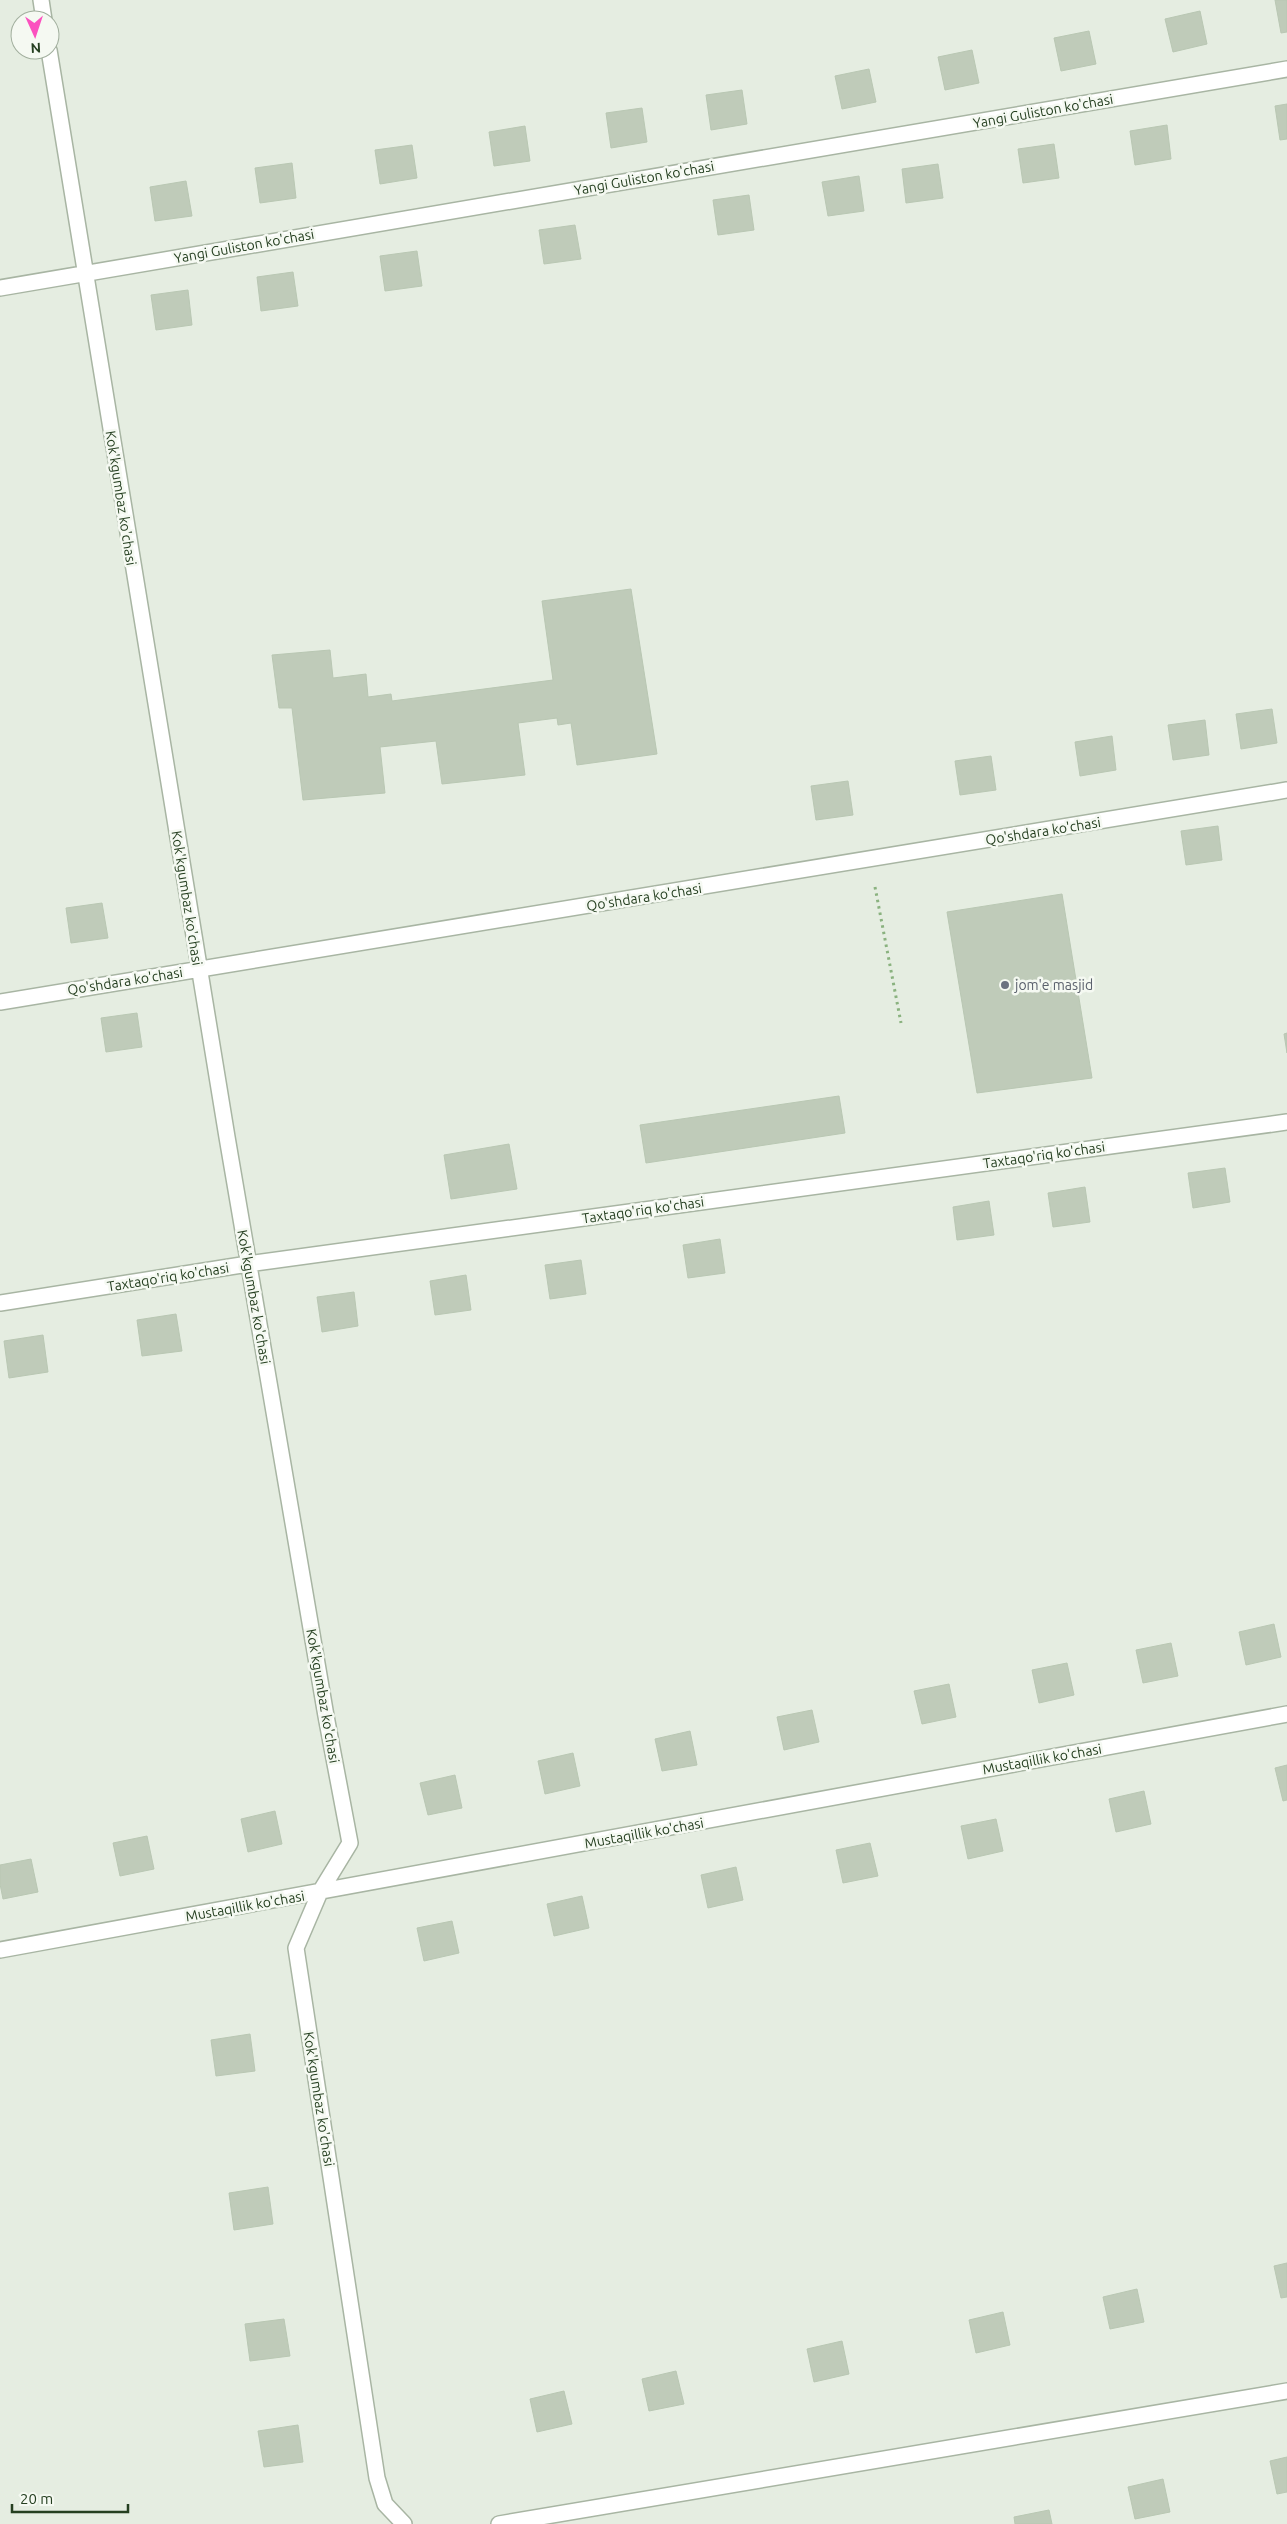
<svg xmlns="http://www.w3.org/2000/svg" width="1287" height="2524" font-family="Ubuntu,sans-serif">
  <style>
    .building { fill: #bfcbb9; stroke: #b9c7b3 }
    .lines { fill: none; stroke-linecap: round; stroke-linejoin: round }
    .street-casing { stroke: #a8b5a3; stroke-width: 18 }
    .path { stroke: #8ab27f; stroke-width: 3; stroke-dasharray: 2.5 4; stroke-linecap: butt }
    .street { stroke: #fff; stroke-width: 15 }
    .worship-dot { fill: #6b7280; stroke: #f5f9f2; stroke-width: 2 }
    .labels { text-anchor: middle; stroke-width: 5; stroke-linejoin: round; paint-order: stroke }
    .street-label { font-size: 14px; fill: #253f20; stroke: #f5f9f2 }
    .worship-label { font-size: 14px; fill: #5b616d; stroke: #f5f9f2; text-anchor: start }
  </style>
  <rect width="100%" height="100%" fill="#e5ede1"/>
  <path class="building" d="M 1275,0 L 1287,0 L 1287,32 L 1281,33 Z
    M 1200,11 L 1207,44 L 1173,52 L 1165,19 Z
    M 1089,31 L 1096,64 L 1061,71 L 1054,38 Z
    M 972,50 L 979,83 L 945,90 L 938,57 Z
    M 869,69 L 876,102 L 842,109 L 835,76 Z
    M 742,90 L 747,124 L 711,130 L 706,95 Z
    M 1287,104 L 1287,139 L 1280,140 L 1275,106 Z
    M 642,108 L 647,142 L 611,148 L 606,113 Z
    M 1167,125 L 1171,159 L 1135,165 L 1130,131 Z
    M 525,126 L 530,161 L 494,166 L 489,132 Z
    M 1054,144 L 1059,178 L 1023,183 L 1018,149 Z
    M 412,145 L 417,178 L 380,184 L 375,150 Z
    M 292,163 L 296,198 L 260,203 L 255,168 Z
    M 938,164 L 943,198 L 906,203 L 902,169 Z
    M 859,176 L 864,211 L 828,216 L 822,182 Z
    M 186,181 L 192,216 L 155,221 L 150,187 Z
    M 749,195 L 754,230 L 718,235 L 713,200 Z
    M 575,225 L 581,259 L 544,264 L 539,230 Z
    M 417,251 L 422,286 L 385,291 L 380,256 Z
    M 293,272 L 298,306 L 261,311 L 257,277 Z
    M 188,290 L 192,325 L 156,330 L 151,295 Z
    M 631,589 L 657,754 L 577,765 L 571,723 L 558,725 L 557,718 L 518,723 L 525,775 L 442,784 L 436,741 L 380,747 L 385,793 L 303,800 L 292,708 L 279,708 L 272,655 L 330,650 L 333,678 L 366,674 L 368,697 L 391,694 L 392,701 L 553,680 L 542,601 Z
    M 1272,709 L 1277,743 L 1241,749 L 1236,714 Z
    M 1205,720 L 1209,755 L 1173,760 L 1168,725 Z
    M 1112,736 L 1116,770 L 1080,776 L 1075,742 Z
    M 991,756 L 996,790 L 960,795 L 955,761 Z
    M 848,781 L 853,815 L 816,820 L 811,786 Z
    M 1218,826 L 1222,860 L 1186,865 L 1181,831 Z
    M 1062,894 L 1092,1078 L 977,1093 L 947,912 Z
    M 102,903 L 108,938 L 71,943 L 66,908 Z
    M 137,1013 L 142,1047 L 106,1052 L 101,1018 Z
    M 1287,1033 L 1287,1053 L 1284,1034 Z
    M 839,1096 L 845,1133 L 646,1163 L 640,1125 Z
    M 509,1144 L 517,1189 L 451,1199 L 444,1155 Z
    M 1225,1168 L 1230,1202 L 1193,1208 L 1188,1173 Z
    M 1085,1187 L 1090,1222 L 1053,1227 L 1048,1193 Z
    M 989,1201 L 994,1235 L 957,1240 L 953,1207 Z
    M 720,1239 L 725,1273 L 688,1278 L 683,1245 Z
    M 581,1260 L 586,1294 L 550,1299 L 545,1265 Z
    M 466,1275 L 471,1310 L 435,1315 L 430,1281 Z
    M 354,1292 L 358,1326 L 322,1332 L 317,1297 Z
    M 176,1314 L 182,1351 L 142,1356 L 137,1320 Z
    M 43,1335 L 48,1372 L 9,1378 L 4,1341 Z
    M 1274,1624 L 1281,1657 L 1246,1665 L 1239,1632 Z
    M 1171,1643 L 1178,1676 L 1143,1683 L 1136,1650 Z
    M 1067,1663 L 1074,1695 L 1039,1703 L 1032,1670 Z
    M 949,1684 L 956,1717 L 922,1724 L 914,1691 Z
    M 812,1710 L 819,1742 L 784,1750 L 777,1717 Z
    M 690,1731 L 697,1765 L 662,1771 L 655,1739 Z
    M 573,1753 L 580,1786 L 545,1794 L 538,1761 Z
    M 1287,1765 L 1287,1800 L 1283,1801 L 1275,1768 Z
    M 455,1775 L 462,1808 L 428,1815 L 420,1783 Z
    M 1144,1791 L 1151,1824 L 1116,1832 L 1109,1799 Z
    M 275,1811 L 282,1844 L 248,1852 L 241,1819 Z
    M 996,1819 L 1003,1851 L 968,1859 L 961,1826 Z
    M 147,1836 L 154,1869 L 120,1876 L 113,1843 Z
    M 870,1843 L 878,1876 L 843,1883 L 836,1850 Z
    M 31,1859 L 38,1892 L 3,1899 L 0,1884 L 0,1865 Z
    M 736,1867 L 743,1900 L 708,1908 L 701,1875 Z
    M 582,1896 L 589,1928 L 554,1936 L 547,1904 Z
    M 452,1921 L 459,1953 L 424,1961 L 417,1928 Z
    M 250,2034 L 255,2071 L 216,2076 L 211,2040 Z
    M 268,2187 L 273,2224 L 234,2230 L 229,2193 Z
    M 1287,2263 L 1287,2297 L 1281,2298 L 1274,2266 Z
    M 1137,2289 L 1144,2322 L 1110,2329 L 1103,2297 Z
    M 1003,2312 L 1010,2345 L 976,2353 L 969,2320 Z
    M 284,2319 L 290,2356 L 250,2361 L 245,2324 Z
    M 842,2341 L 849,2374 L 814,2382 L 807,2349 Z
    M 676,2371 L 684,2404 L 649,2411 L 642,2379 Z
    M 564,2391 L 572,2424 L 537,2432 L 530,2399 Z
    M 298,2425 L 303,2462 L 264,2467 L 258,2431 Z
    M 1287,2457 L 1287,2492 L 1277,2494 L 1270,2461 Z
    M 1163,2479 L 1170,2512 L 1135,2519 L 1128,2487 Z
    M 1049,2510 L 1052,2524 L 1015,2524 L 1014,2517 Z"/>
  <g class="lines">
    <defs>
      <path id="street" d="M 41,0 L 44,20
        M 49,50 L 227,1137 L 326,1716 L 350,1843 L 320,1892 L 296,1948 L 377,2478 L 385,2504 L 404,2524
        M 0,288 L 1287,69
        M 0,1002 L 1287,790
        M 0,1303 L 248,1264 L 1287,1122
        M 0,1950 L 1287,1714
        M 499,2524 L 1287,2391"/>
    </defs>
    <use href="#street" class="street-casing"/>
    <path class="path" d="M 875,887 L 901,1023"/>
    <use href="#street" class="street"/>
  </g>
  <circle class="worship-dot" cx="1005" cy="985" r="5"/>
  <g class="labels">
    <g class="street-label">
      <text transform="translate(1043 111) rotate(-10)" y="5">Yangi Guliston ko'chasi</text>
      <text transform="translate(644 178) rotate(-10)" y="5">Yangi Guliston ko'chasi</text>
      <text transform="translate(244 246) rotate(-10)" y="5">Yangi Guliston ko'chasi</text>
      <text transform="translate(121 498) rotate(81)" y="5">Kok'kgumbaz ko'chasi</text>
      <text transform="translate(1043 831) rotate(-9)" y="5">Qo'shdara ko'chasi</text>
      <text transform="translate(644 897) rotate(-9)" y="5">Qo'shdara ko'chasi</text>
      <text transform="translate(187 898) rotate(81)" y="5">Kok'kgumbaz ko'chasi</text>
      <text transform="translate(125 981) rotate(-9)" y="5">Qo'shdara ko'chasi</text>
      <text transform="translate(1044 1155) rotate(-8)" y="5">Taxtaqo'riq ko'chasi</text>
      <text transform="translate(643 1210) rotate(-8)" y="5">Taxtaqo'riq ko'chasi</text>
      <text transform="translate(168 1277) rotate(-9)" y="5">Taxtaqo'riq ko'chasi</text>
      <text transform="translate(254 1297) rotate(80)" y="5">Kok'kgumbaz ko'chasi</text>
      <text transform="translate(323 1696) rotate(80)" y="5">Kok'kgumbaz ko'chasi</text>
      <text transform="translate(1042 1759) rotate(-10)" y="5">Mustaqillik ko'chasi</text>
      <text transform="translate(644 1833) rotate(-10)" y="5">Mustaqillik ko'chasi</text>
      <text transform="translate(245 1906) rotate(-10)" y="5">Mustaqillik ko'chasi</text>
      <text transform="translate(319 2099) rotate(81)" y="5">Kok'kgumbaz ko'chasi</text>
    </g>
    <g class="worship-label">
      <text x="1015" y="990">jom'e masjid</text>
    </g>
  </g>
  <g transform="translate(35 35) rotate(177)"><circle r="24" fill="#f5f9f2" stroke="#a2af9e"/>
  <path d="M0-4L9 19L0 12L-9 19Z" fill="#fb51bf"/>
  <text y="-8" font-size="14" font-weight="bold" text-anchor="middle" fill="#253f20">N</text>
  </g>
  <path d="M12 2504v8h116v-8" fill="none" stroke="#253f20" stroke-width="2.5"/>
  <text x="20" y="2504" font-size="15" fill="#253f20" stroke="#f5f9f2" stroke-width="4" paint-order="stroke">20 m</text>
</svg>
